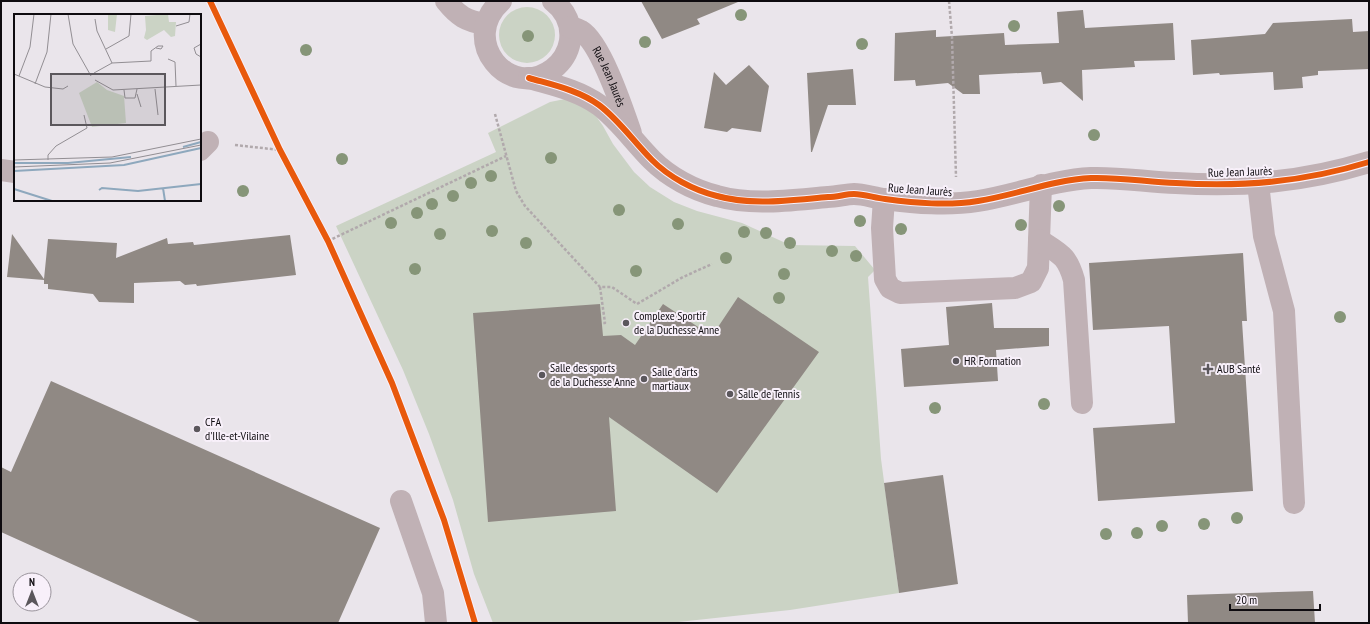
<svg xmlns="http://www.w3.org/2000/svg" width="1370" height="624" font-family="'PT Sans Narrow',sans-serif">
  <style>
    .green { fill: #cbd3c5 }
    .building { fill: #908984 }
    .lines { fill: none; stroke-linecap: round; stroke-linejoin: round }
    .path { stroke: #b1a9ac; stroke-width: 2.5; stroke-dasharray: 3 2; stroke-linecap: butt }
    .minor { stroke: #c0b1b5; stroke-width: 22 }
    .cycleway-casing { stroke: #f8f0fa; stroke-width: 8 }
    .cycleway { stroke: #e8590c; stroke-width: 6 }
    .tree { fill: #869578 }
    .poi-dot { fill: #5b575c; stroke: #f8f0fa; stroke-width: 1.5 }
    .labels { text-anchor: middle; stroke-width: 4; stroke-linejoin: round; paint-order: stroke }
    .street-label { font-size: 12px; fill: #0e0b0f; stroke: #f8f0fa }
    .poi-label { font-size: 12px; fill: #0e0b0f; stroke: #f8f0fa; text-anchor: start }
    .inset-river { fill: none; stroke: #8ea8bd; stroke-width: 2 }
    .inset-road { fill: none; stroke: #928e93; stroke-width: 1 }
    .view { fill: #5b575c; fill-opacity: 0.15; stroke: #5b575c; stroke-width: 2 }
    .inset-edge { fill: none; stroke: #0e0b0f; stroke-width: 2 }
  </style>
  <rect width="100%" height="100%" fill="#eae5eb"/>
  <path class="green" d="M499 35a28 28 0 1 1 56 0a28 28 0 1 1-56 0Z
    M 565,99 L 591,109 L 603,126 L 613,144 L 634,172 L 650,187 L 674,202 L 697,211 L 742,223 L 790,245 L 855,246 L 875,270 L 868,277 L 881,459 L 899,593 L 790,610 L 669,623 L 493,623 L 474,574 L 453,500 L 429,434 L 403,370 L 336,226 L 496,152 L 488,133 L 550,102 Z"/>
  <path class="building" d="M 641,1 L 738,1 L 738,2 L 697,19 L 700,24 L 662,39 Z
    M 1083,10 L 1085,28 L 1173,23 L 1175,60 L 1134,61 L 1135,67 L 1082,70 L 1083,101 L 1061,82 L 1043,84 L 1041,72 L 979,75 L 980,94 L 963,94 L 948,83 L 916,86 L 915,80 L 894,81 L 895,33 L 936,30 L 936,37 L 1004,33 L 1005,45 L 1059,43 L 1057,12 Z
    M 1352,19 L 1353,32 L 1369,31 L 1369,69 L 1318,71 L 1318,75 L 1302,77 L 1303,88 L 1274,90 L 1273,72 L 1220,75 L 1219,73 L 1193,75 L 1191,40 L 1265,34 L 1273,23 Z
    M 749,65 L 769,86 L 761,132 L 732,128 L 727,132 L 704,128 L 714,72 L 726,85 Z
    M 853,69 L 856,105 L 828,105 L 812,152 L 811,152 L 807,73 Z
    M 12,234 L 44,279 L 48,239 L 117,243 L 116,258 L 167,238 L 168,244 L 193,242 L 194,245 L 290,235 L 296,275 L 197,286 L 196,284 L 185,285 L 180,281 L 134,283 L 134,303 L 99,302 L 93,294 L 48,289 L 48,284 L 44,284 L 44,280 L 7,277 Z
    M 1243,253 L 1247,321 L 1242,321 L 1253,491 L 1098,501 L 1093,428 L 1175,423 L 1169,326 L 1093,330 L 1089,263 Z
    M 738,297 L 819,352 L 717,493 L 609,417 L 616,511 L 488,522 L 473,313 L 600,304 L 603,336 L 621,335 L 635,345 L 663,304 L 712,336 Z
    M 992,303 L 994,328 L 1049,328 L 1049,346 L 996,350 L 998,381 L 904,387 L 901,349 L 949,345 L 946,307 Z
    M 51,381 L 380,528 L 338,623 L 202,623 L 1,532 L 1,467 L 11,472 Z
    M 943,475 L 958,584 L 899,593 L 884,483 Z
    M 1313,591 L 1315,623 L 1188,623 L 1187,595 Z"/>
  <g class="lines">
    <path class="path" d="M 949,1 L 952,37 L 956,177
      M 495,114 L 516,191 L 525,206 L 600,287 L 612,287 L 637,304 L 683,277 L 712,264
      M 235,145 L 280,150
      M 328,241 L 506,156
      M 600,287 L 605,323 L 602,323"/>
    <g class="minor">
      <path d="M 446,1 C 458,16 466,21 485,24"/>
      <path d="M 501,1 C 458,40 509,102 553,69 C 562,62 568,53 570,41 C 572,25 566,11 553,1"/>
      <path id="s1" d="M 570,27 C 573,28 578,29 581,31 C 601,43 623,110 631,133"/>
      <path d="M 529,78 C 553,85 578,90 599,105 C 619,120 634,142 652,160 C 669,177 693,190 717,196 C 752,206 792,200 828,197 C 837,197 846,194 854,194 C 864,194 875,198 885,199 C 916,203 947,206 978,201 C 1017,195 1052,180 1091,178 C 1120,177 1147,182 1176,183 C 1243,187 1304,182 1369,162"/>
      <path d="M 200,150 L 208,142"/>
      <path d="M 1,170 L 15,172"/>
      <path d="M 1258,183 L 1264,236 L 1284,311 L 1294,503"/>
      <path d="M 884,199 L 882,228 L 885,279 L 890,288 L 900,293 L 1015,288 L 1031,282 L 1038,268 L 1041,185"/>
      <path d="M 1039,240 C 1060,254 1067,255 1074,280 L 1082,403"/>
      <path d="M 401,501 L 433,593 L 436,623"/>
    </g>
    <defs>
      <path id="cycleway" d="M 210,1 L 280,150 L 328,241 L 392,383 L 444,520 L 475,623
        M 529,78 C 553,85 578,90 599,105 C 619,120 634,142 652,160 C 669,177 693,190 717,196 C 752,206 792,200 828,197 C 837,197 846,194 854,194 C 864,194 875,198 885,199 C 916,203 947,206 978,201 C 1017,195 1052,180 1091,178 C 1120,177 1147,182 1176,183 C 1243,187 1304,182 1369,162"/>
    </defs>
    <use href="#cycleway" class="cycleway-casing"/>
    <use href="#cycleway" class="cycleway"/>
  </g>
  <g class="tree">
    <circle cx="741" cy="15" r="6"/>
    <circle cx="1014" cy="26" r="6"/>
    <circle cx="528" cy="36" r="6"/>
    <circle cx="645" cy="42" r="6"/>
    <circle cx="862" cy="44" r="6"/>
    <circle cx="306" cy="50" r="6"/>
    <circle cx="1094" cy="135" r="6"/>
    <circle cx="551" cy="158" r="6"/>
    <circle cx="342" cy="159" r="6"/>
    <circle cx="491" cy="176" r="6"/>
    <circle cx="471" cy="183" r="6"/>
    <circle cx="243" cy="191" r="6"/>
    <circle cx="453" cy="196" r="6"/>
    <circle cx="432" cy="204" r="6"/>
    <circle cx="1059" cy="206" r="6"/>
    <circle cx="619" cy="210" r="6"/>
    <circle cx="417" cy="213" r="6"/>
    <circle cx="860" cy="221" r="6"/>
    <circle cx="391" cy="223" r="6"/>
    <circle cx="678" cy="224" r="6"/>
    <circle cx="1021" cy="225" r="6"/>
    <circle cx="901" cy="229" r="6"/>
    <circle cx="492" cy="231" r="6"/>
    <circle cx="744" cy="232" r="6"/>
    <circle cx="766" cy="233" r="6"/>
    <circle cx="440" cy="234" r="6"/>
    <circle cx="526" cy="243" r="6"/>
    <circle cx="790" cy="243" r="6"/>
    <circle cx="832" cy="251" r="6"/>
    <circle cx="856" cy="256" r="6"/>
    <circle cx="726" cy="258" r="6"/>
    <circle cx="415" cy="269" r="6"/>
    <circle cx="636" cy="271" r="6"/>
    <circle cx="784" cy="274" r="6"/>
    <circle cx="779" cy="298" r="6"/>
    <circle cx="1340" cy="317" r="6"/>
    <circle cx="1044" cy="404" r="6"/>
    <circle cx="935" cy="408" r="6"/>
    <circle cx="1237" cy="518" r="6"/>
    <circle cx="1204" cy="524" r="6"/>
    <circle cx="1162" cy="526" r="6"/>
    <circle cx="1137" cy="533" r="6"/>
    <circle cx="1106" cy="534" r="6"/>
  </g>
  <g class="poi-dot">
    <circle cx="626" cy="323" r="4"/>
    <circle cx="956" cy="361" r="4"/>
    <path d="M1206 363h4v4h4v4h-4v4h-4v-4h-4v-4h4z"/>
    <circle cx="542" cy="375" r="4"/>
    <circle cx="644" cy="379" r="4"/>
    <circle cx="730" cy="394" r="4"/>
    <circle cx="197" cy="429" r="4"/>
  </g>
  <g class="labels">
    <g class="street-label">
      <text dy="4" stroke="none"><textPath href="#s1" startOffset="66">Rue Jean Jaurès</textPath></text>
      <text transform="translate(1240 172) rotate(-2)" y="4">Rue Jean Jaurès</text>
      <text transform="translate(920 190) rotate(4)" y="4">Rue Jean Jaurès</text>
    </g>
    <g class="poi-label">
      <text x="634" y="320">Complexe Sportif<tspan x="634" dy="14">de la Duchesse Anne</tspan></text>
      <text x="964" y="365">HR Formation</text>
      <text x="550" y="372">Salle des sports<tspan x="550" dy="14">de la Duchesse Anne</tspan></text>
      <text x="1217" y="373">AUB Santé</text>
      <text x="652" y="376">Salle d'arts<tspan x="652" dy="14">martiaux</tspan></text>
      <text x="738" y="398">Salle de Tennis</text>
      <text x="205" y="426">CFA<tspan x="205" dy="14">d'Ille-et-Vilaine</tspan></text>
    </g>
  </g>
  <g transform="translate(14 14)">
    <rect width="187" height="187" fill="#eae5eb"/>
    <path d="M 94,0 L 103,0 L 101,18 L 94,16 ZM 154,0 L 155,8 L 162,8 L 161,22 L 157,23 L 150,16 L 133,26 L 130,24 L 132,16 L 131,2 ZM 83,68 L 93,76 L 110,82 L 112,109 L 78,113 L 65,79 Z" fill="#cbd3c5"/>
    <path class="inset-river" d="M 169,133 L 187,128M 0,149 L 54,149 L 117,143M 0,157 L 110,151 L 187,134M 149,174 L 151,187M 0,175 L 38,187M 85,176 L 88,174 L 124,177 L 187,170M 68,187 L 83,187"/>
    <path class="inset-road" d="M 54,0 L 59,30 L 77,62M 81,5 L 83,17 L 98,49M 162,12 L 175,8 L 176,0M 187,30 L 180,34 L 182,40 L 187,43M 92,35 L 115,22 L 117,0M 154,45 L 161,48 L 162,72M 80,59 L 98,49 L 137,47 L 137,37 L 144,32 L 149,32 L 147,35 L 142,34M 0,60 L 31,73 L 49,75 L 54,72M 5,62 L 16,33 L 20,0M 81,66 L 99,76 L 187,71M 21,70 L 33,38 L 37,0M 141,75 L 144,101M 110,76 L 111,84 L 121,84 L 123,75M 123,80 L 127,93M 0,146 L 98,143 L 187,125M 34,146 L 34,141 L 42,132 L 73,114 L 70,101M 0,153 L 96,149 L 187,131"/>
    <path class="view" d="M 37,60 L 151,60 L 151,111 L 37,111 Z"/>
    <rect width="187" height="187" class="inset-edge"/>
  </g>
  <rect width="1370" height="624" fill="none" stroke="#0e0b0f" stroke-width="4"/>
  <g transform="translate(32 592)"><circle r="19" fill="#f8f0fa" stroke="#9a949c"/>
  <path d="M0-3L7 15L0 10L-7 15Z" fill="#5b575c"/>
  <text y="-6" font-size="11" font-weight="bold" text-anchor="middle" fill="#0e0b0f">N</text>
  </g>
  <path d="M1230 604v6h90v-6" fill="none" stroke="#0e0b0f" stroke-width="2"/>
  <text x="1236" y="604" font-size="12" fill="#0e0b0f" stroke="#f8f0fa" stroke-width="3" paint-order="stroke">20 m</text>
</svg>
